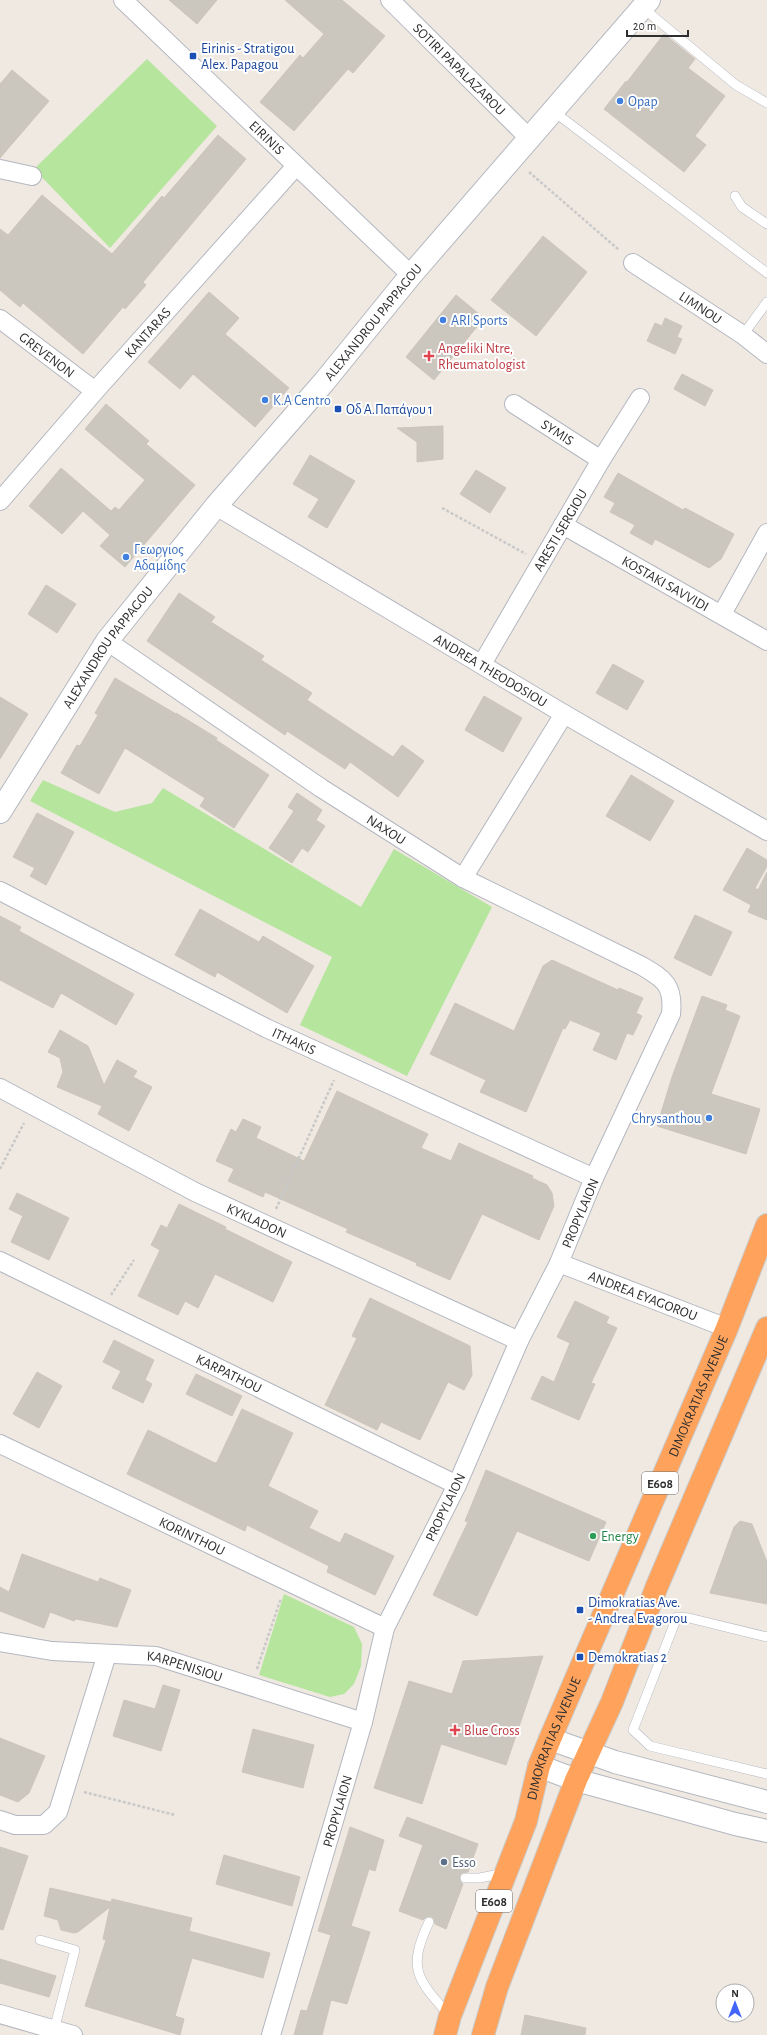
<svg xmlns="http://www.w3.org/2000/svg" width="767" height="2035" font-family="'Alegreya Sans',sans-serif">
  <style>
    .green { fill: #b6e59e }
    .building { fill: #cbc7bf; stroke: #cbc5ba }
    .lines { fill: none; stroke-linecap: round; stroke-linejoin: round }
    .lane-casing { stroke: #b4b7c1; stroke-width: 10 }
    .street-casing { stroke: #b4b7c1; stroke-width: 20 }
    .secondary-casing { stroke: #b4b7c1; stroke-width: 24 }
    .highway-casing { stroke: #c9c9c9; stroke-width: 24 }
    .path { stroke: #c9c9c9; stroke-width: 2.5; stroke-dasharray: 3 2; stroke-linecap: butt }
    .lane { stroke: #fff; stroke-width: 9 }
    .street { stroke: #fff; stroke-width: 18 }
    .secondary { stroke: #fff; stroke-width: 22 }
    .highway { stroke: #ffa35c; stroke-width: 22 }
    .transit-dot { fill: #1a4fb4; stroke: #fff; stroke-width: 1.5 }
    .shop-dot { fill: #3f7fe0; stroke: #fff; stroke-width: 1.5 }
    .health-dot { fill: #e0444e; stroke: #fff; stroke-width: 1.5 }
    .leisure-dot { fill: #2e9e5b; stroke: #fff; stroke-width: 1.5 }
    .service-dot { fill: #5c6f8a; stroke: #fff; stroke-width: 1.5 }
    .labels { text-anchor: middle; stroke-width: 4; stroke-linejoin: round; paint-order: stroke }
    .shield { fill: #fff; stroke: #6d6d6d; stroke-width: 1 }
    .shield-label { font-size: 13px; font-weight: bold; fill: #2e2e2e }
    .transit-label { font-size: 14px; fill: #164399; stroke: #fff; text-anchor: start }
    .street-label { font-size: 14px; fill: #2e2e2e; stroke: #fff }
    .shop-label { font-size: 14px; fill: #366cbe; stroke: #fff; text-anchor: start }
    .health-label { font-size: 14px; fill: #be3a42; stroke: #fff; text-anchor: start }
    .leisure-label { font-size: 14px; fill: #27864d; stroke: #fff; text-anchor: start }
    .service-label { font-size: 14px; fill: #4e5e75; stroke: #fff; text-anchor: start }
  </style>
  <rect width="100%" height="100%" fill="#efe9e1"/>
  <path class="green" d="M 147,59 L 217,126 L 110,248 L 34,169 Z
    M 43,780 L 115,812 L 152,803 L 163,788 L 361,907 L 394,849 L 492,907 L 407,1076 L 300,1025 L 332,957 L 30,801 Z
    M 284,1594 L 354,1627 L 362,1644 L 361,1666 L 354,1684 L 344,1694 L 330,1697 L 259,1675 Z"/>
  <path class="building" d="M 169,0 L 217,0 L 197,24 Z
    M 285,0 L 342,0 L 385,36 L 353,73 L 348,69 L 294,131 L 260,102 L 300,55 L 303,58 L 324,34 Z
    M 664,34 L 695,59 L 688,68 L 725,96 L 695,136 L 706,145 L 684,172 L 604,109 L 626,81 L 627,82 Z
    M 12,70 L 49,101 L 0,158 L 0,84 Z
    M 218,135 L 246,159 L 143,282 L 146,285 L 125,309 L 123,307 L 83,354 L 23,303 L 20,307 L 0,290 L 0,229 L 8,235 L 42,195 L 112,254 L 162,196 L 164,198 Z
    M 543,236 L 587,272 L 536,336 L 491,300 Z
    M 209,292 L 239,318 L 225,334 L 289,388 L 255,427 L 193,374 L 180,389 L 148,362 Z
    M 456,295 L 484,318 L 434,380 L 406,357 Z
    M 665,318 L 682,326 L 677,337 L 682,339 L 675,354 L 647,341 L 655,323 L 662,326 Z
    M 682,374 L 713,390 L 705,406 L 674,389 Z
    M 106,404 L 149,441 L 146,444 L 195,485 L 125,567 L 100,546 L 110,535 L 83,511 L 62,534 L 29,506 L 61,468 L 111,511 L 115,507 L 119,510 L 145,480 L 85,429 Z
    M 443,426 L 443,459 L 417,462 L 417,442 L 397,428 Z
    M 310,455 L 355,481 L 327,528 L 308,517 L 319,499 L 293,484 Z
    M 476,470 L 506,488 L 490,513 L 460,494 Z
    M 618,473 L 683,510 L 685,508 L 734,534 L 721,559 L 709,568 L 655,539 L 652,545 L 630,533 L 635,525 L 610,512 L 615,503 L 604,497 Z
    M 46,585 L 76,604 L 57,633 L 28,614 Z
    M 179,593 L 215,617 L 211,622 L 264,656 L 261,660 L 312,693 L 307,700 L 393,757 L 402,745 L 424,761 L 398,797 L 350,762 L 345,769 L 287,731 L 285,735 L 147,641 Z
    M 613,664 L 644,681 L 627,710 L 596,693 Z
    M 115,678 L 176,714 L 176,713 L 217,738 L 216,740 L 269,775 L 234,828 L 200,806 L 205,798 L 125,748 L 99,794 L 61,773 L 77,745 L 80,746 L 98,715 L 95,713 Z
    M 484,696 L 522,718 L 503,752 L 465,730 Z
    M 0,697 L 28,714 L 0,759 Z
    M 631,775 L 674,801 L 650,841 L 606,816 Z
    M 297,793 L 322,810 L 316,820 L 325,826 L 308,852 L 302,848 L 292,863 L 269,848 L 294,811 L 288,807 Z
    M 37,813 L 74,832 L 46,885 L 30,876 L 35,868 L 13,857 Z
    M 747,848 L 767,860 L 767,866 L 755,888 L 758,890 L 767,872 L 767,920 L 748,912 L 751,905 L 723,890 Z
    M 200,909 L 259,942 L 263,936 L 314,966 L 287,1013 L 217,972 L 215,977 L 175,955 Z
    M 695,915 L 732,932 L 711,976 L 674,958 Z
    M 0,916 L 21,927 L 19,931 L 134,994 L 116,1025 L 61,993 L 53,1008 L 0,980 Z
    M 552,960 L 618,990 L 619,988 L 643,998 L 636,1013 L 642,1016 L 633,1035 L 627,1033 L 616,1060 L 593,1050 L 601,1033 L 570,1020 L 565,1029 L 563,1028 L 526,1112 L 480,1092 L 486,1080 L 430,1054 L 455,1003 L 514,1031 L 543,966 Z
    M 702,996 L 727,1005 L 725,1010 L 740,1016 L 711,1094 L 760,1109 L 746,1154 L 657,1126 L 672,1077 Z
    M 60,1030 L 88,1046 L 104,1085 L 117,1060 L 137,1071 L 133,1077 L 152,1087 L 129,1131 L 98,1114 L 102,1106 L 57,1087 L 63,1072 L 60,1058 L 48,1052 Z
    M 337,1091 L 428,1134 L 421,1148 L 451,1161 L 459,1143 L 533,1176 L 532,1178 L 547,1185 L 552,1193 L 554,1206 L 539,1240 L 482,1214 L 450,1280 L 416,1265 L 417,1263 L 346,1232 L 348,1229 L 265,1192 L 263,1197 L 228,1181 L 234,1169 L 216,1161 L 231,1129 L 236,1132 L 243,1119 L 261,1127 L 256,1138 L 304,1161 Z
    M 17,1193 L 69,1218 L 49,1260 L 11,1242 L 23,1216 L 9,1209 Z
    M 179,1204 L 226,1227 L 225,1229 L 292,1262 L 273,1302 L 215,1274 L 198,1308 L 185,1301 L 178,1315 L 138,1296 L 160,1250 L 151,1245 L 161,1225 L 167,1228 Z
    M 370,1298 L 470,1346 L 472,1375 L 464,1390 L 448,1382 L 420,1440 L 381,1422 L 377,1430 L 325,1405 L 357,1338 L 352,1336 Z
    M 575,1301 L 609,1317 L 606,1323 L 617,1328 L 591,1383 L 595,1384 L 579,1420 L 531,1399 L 542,1376 L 554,1382 L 570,1343 L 557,1337 Z
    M 114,1340 L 154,1360 L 145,1380 L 152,1384 L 143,1403 L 112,1388 L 121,1371 L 103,1362 Z
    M 37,1372 L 62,1386 L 39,1428 L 13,1414 Z
    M 196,1374 L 242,1396 L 232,1416 L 186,1394 Z
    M 242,1409 L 293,1433 L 268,1486 L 318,1511 L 309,1528 L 340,1543 L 345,1533 L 394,1556 L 375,1595 L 327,1572 L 329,1566 L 247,1525 L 245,1531 L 127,1474 L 148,1430 L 215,1463 L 217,1462 Z
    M 486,1470 L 606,1522 L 589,1561 L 517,1531 L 477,1616 L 433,1595 L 468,1522 L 465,1521 Z
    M 740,1521 L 752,1524 L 767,1562 L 767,1604 L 710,1593 L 734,1527 Z
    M 22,1554 L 98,1582 L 100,1578 L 131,1590 L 117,1627 L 76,1619 L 74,1621 L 50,1612 L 44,1628 L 0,1611 L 0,1587 L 9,1592 Z
    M 543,1656 L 506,1765 L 441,1744 L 422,1804 L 374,1788 L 409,1681 L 452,1694 L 463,1661 Z
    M 163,1685 L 180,1690 L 161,1751 L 113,1736 L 124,1700 L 155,1709 Z
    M 253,1729 L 314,1745 L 303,1788 L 242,1772 Z
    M 0,1738 L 45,1756 L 29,1793 L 18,1802 L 0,1795 Z
    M 407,1817 L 478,1844 L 468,1872 L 462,1873 L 460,1875 L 460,1881 L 463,1884 L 446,1929 L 435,1924 L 434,1919 L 431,1916 L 426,1917 L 423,1920 L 399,1911 L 423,1845 L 399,1836 Z
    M 350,1827 L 384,1840 L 375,1871 L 369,1869 L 351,1926 L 370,1932 L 347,2004 L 331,2000 L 322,2035 L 294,2035 L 301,2010 L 307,2011 L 331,1935 L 318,1931 Z
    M 0,1847 L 28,1856 L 3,1930 L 0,1929 Z
    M 224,1855 L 300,1877 L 292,1906 L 216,1884 Z
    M 50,1888 L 111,1902 L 112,1899 L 192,1918 L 189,1931 L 270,1953 L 263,1978 L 192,1958 L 175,2016 L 184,2019 L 180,2035 L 85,2006 L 106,1940 L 103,1939 L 110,1907 L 78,1932 L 74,1933 L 61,1930 L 58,1920 L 44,1916 Z
    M 0,1959 L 56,1976 L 49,1997 L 0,1983 Z
    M 525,2015 L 586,2028 L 585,2035 L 521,2035 Z"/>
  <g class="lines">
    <defs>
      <path id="lane" d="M 643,8 L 736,85 L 767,103
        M 553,111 L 767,273
        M 735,196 L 742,207 L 767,224
        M 743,335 L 767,302
        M 767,1637 L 689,1618 L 677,1617 L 633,1730 L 650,1746 L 767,1774
        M 465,1878 L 480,1878 L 504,1873
        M 429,1922 C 407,1969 417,1979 449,2015
        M 40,1940 L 75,1950 L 54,2030"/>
      <g id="street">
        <path id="s1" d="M 123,0 L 411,275"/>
        <path id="s2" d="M 390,0 L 529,138"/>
        <path d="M 0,169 L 32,176"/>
        <path id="s3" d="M 633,263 L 743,335 L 767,354"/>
        <path id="s4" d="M 0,319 L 95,391"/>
        <path id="s5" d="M 514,404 L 601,460"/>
        <path id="s6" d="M 0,501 L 95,391 L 296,166"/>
        <path id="s7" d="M 216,506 L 564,714 L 767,831"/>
        <path id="s8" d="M 563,525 L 767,641"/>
        <path d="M 722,614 L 767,533"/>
        <path id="s9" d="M 107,641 L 321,788 L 463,878 L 642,966 C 664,979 674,985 671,1014 L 594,1178 L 559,1263 L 519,1341 L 457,1485 L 385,1628 L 363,1722 L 271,2035"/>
        <path id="s10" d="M 482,664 L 601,460 L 640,398"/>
        <path d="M 463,878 L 564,714"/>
        <path id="s11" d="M 0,891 L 266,1028 L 594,1178"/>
        <path id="s12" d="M 0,1088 L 195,1192 L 519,1341"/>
        <path id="s13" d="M 0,1261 L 457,1485"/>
        <path id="s14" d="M 559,1263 L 727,1328"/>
        <path id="s15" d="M 0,1444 L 385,1628"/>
        <path id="s16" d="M 0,1642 L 52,1651 L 156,1656 L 363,1722"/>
        <path d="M 0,1820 L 15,1825 L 44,1825 L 58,1812 L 107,1654"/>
        <path d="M 0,2014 L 73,2035"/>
      </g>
      <g id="secondary">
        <path id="s17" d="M 0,812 L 107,641 L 216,506 L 324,382 L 411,275 L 649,0"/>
        <path d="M 550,1739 L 615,1762 L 767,1802"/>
        <path d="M 539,1766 L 576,1780 L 735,1824 L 767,1831"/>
      </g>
      <g id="highway">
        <path id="s18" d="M 445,2035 L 450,2016 L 526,1821 L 539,1766 L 550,1739 L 727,1328 L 767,1225"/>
        <path d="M 483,2035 L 497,1987 L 576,1780 L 612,1702 L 657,1586 L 767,1328"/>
      </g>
    </defs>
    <use href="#lane" class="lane-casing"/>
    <use href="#street" class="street-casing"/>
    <use href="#secondary" class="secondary-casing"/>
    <use href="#highway" class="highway-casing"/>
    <path class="path" d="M 529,172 L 619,250
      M 442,508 L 526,554
      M 0,1169 L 24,1123
      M 276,1209 L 334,1080
      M 111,1295 L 134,1260
      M 257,1669 L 281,1598
      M 84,1792 L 175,1815"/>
    <use href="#lane" class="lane"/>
    <use href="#street" class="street"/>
    <use href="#secondary" class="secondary"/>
    <use href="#highway" class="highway"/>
  </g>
  <g class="transit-dot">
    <rect x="189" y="52" width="8" height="8" rx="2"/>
    <rect x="334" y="405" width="8" height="8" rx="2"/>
    <rect x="576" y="1606" width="8" height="8" rx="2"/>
    <rect x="576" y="1653" width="8" height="8" rx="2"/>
  </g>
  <g class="shop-dot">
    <circle cx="620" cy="101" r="4"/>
    <circle cx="443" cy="320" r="4"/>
    <circle cx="265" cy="400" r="4"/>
    <circle cx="126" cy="557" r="4"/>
    <circle cx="709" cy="1118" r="4"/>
  </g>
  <g class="health-dot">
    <path d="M427 350h4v4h4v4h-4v4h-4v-4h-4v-4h4z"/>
    <path d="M453 1724h4v4h4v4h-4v4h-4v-4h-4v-4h4z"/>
  </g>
  <circle class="leisure-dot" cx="593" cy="1536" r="4"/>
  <circle class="service-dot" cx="444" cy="1862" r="4"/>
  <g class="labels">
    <g class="shield">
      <rect x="642" y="1472" width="36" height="22" rx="3"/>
      <rect x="476" y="1890" width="36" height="22" rx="3"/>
    </g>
    <g class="shield-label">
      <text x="660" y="1488">E608</text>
      <text x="494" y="1906">E608</text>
    </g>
    <g class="transit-label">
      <text x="201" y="53">Eirinis - Stratigou<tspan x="201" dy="16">Alex. Papagou</tspan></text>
      <text x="346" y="414">Οδ Α.Παπάγου 1</text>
      <text x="588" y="1607">Dimokratias Ave.<tspan x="588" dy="16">- Andrea Evagorou</tspan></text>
      <text x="588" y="1662">Demokratias 2</text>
    </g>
    <g class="street-label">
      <text dy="5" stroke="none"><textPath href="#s2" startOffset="98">SOTIRI PAPALAZAROU</textPath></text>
      <text dy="5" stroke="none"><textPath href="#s1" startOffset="199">EIRINIS</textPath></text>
      <text dy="5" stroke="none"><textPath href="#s3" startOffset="81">LIMNOU</textPath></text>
      <text dy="5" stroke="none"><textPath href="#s17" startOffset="617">ALEXANDROU PAPPAGOU</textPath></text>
      <text dy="5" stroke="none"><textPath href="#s6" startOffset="224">KANTARAS</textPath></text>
      <text dy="5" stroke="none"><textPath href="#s4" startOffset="59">GREVENON</textPath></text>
      <text dy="5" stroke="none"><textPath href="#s5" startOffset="52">SYMIS</textPath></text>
      <text dy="5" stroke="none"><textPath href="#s10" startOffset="155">ARESTI SERGIOU</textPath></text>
      <text dy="5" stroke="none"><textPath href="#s8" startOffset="118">KOSTAKI SAVVIDI</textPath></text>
      <text dy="5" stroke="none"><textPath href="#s17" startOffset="197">ALEXANDROU PAPPAGOU</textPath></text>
      <text dy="5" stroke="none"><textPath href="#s7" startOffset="320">ANDREA THEODOSIOU</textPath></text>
      <text dy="5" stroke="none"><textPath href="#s9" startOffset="337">NAXOU</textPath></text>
      <text dy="5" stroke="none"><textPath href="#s11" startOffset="330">ITHAKIS</textPath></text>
      <text transform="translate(580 1213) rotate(-67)" y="5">PROPYLAION</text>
      <text dy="5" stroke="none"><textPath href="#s12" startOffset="289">KYKLADON</textPath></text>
      <text dy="5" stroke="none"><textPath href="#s14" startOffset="90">ANDREA EYAGOROU</textPath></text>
      <text dy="5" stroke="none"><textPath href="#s13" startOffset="255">KARPATHOU</textPath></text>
      <text dy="5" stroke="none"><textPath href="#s18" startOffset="688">DIMOKRATIAS AVENUE</textPath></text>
      <text transform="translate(445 1507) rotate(-64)" y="5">PROPYLAION</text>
      <text dy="5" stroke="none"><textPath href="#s15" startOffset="213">KORINTHOU</textPath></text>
      <text dy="5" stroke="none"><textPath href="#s16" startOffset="187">KARPENISIOU</textPath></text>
      <text dy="5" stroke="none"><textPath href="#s18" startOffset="316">DIMOKRATIAS AVENUE</textPath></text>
      <text transform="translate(337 1811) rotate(-74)" y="5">PROPYLAION</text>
    </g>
    <g class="shop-label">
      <text x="628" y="106">Opap</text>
      <text x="451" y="325">ARI Sports</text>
      <text x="273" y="405">K.A Centro</text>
      <text x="134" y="554">Γεωργιος<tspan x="134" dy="16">Αδαμίδης</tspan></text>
      <text x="701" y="1123" text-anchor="end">Chrysanthou</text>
    </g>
    <g class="health-label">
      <text x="438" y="353">Angeliki Ntre,<tspan x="438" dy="16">Rheumatologist</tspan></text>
      <text x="464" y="1735">Blue Cross</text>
    </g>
    <g class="leisure-label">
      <text x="601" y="1541">Energy</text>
    </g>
    <g class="service-label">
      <text x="452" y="1867">Esso</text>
    </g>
  </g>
  <g transform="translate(735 2003)"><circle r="19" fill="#ffffff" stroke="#ababab"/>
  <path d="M0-3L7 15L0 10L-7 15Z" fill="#4264fb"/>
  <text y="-6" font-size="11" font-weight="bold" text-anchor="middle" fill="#2e2e2e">N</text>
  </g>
  <path d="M627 30v6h61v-6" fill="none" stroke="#2e2e2e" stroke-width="2"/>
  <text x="633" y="30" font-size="12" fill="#2e2e2e" stroke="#ffffff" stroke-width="3" paint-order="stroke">20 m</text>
</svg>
